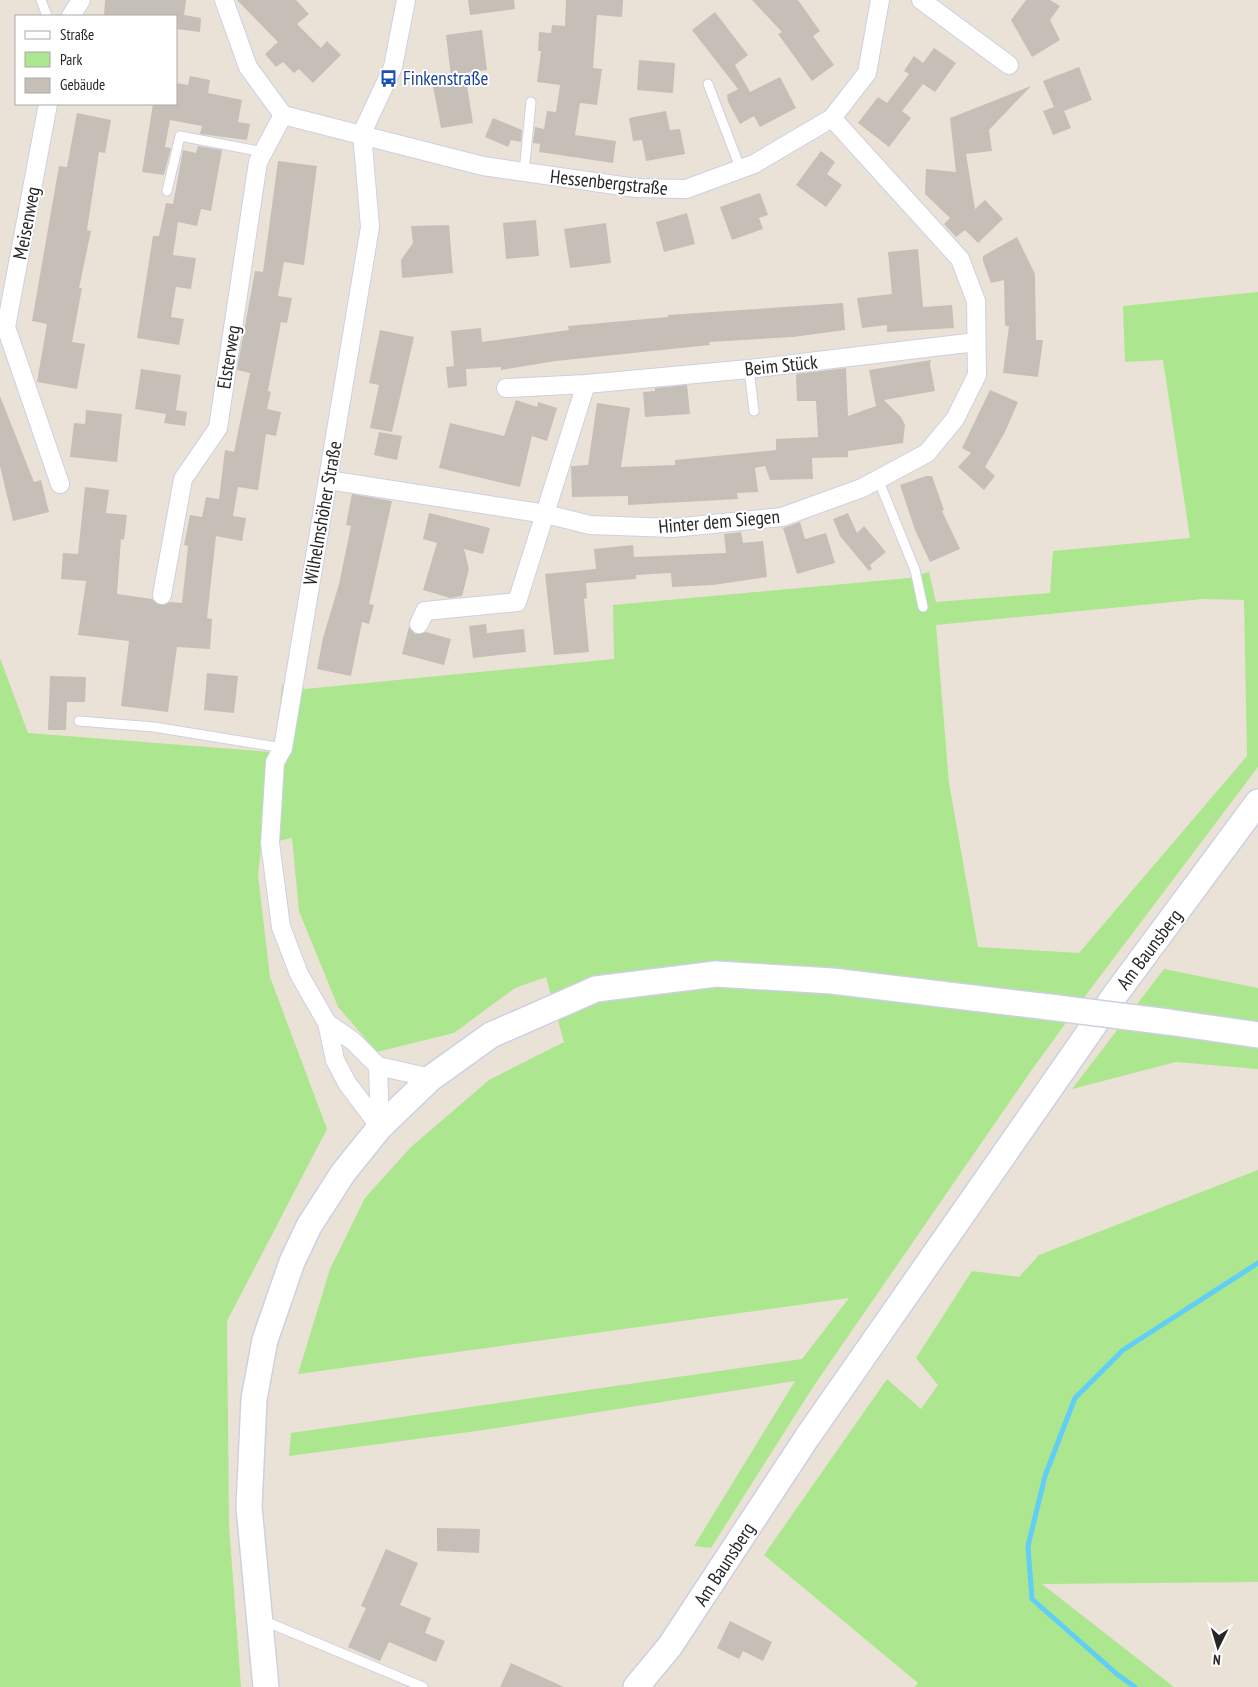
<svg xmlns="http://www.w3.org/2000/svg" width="1258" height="1687" font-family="'PT Sans Narrow',sans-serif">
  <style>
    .green { fill: #ace68e; fill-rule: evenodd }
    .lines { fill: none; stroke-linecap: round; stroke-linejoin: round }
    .stream { stroke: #61cef6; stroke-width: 5 }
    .building { fill: #c6bfb7 }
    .lane-casing { stroke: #ccd0e2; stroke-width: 11 }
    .street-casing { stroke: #ccd0e2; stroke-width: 20 }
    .secondary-casing { stroke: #ccd0e2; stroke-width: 28 }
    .lane { stroke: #fff; stroke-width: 9 }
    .street { stroke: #fff; stroke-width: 18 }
    .secondary { stroke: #fff; stroke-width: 25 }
    .secondary-bridge-casing { stroke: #ccd0e2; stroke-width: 28; stroke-linecap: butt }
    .secondary-bridge { stroke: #fff; stroke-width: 25 }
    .labels { text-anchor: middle; stroke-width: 4; stroke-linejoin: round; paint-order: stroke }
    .transit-label { font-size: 19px; fill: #164399; stroke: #fff; text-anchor: start }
    .street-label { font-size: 19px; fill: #272727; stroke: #fff }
  </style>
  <rect width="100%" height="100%" fill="#ebe2d7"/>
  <path class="green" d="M 1258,292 L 1258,767 L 1092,987 L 1031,1071 L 813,1387 L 711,1548 L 694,1546 L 795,1381 L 484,1430 L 289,1456 L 291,1433 L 802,1359 L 849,1298 L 298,1374 L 330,1269 L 365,1198 L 411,1147 L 489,1080 L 564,1042 L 546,977 L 515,988 L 454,1033 L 377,1052 L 338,1007 L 299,911 L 292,838 L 270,843 L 272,787 L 282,685 L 305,689 L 614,659 L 613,605 L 909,578 L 929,572 L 936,602 L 1050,593 L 1053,551 L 1190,538 L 1163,360 L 1125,362 L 1123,306 ZM 1203,599 L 1244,600 L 1247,756 L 1079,953 L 978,947 L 949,783 L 936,625 Z
    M 0,658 L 28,733 L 271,752 L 258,876 L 270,977 L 327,1129 L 227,1321 L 229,1525 L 241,1687 L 0,1687 Z
    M 1164,969 L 1258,988 L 1258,1069 L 1176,1062 L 1072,1089 Z
    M 1258,1170 L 1258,1582 L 1042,1584 L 1174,1687 L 915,1687 L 918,1683 L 764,1555 L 887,1379 L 921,1409 L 938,1385 L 916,1358 L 972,1271 L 1019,1277 L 1039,1255 Z"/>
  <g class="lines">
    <path class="stream" d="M 1135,1687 L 1118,1675 L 1032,1599 L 1028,1546 L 1045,1476 L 1075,1398 L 1123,1350 L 1258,1263"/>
  </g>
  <path class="building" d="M 105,0 L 186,0 L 184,15 L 201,18 L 200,32 L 176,29 L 176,16 L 104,16 Z
    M 237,0 L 296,0 L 309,14 L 297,24 L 321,48 L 327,41 L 341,55 L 313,83 L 299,69 L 294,73 L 283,62 L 276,67 L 265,54 L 278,42 Z
    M 468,0 L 514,0 L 515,9 L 470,15 Z
    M 566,0 L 623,0 L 622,17 L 597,15 L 593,68 L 602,69 L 597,105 L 580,103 L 575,135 L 616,141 L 613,163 L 539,152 L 540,144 L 533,143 L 535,127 L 544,129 L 547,111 L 556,112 L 560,85 L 537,82 L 541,51 L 538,51 L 539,32 L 551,33 L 552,25 L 565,26 Z
    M 752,0 L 798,0 L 820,31 L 813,36 L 834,65 L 812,81 L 778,34 L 782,32 Z
    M 1026,0 L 1050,0 L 1060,6 L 1050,20 L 1060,40 L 1032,57 L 1011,20 Z
    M 715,12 L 748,55 L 735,65 L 750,92 L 780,77 L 796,108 L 760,127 L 754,116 L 740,124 L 728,102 L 727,95 L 738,89 L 692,30 Z
    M 482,30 L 487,70 L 465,73 L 473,123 L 441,128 L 433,86 L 452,84 L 446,35 Z
    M 934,48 L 956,63 L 935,92 L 923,84 L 902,111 L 911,118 L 889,147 L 858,123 L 878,97 L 887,103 L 909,74 L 904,71 L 914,56 L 923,63 Z
    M 639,60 L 675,63 L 673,93 L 637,90 Z
    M 1079,67 L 1092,100 L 1064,111 L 1071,128 L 1053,135 L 1043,111 L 1054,107 L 1043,81 Z
    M 190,76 L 210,80 L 208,93 L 242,100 L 238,122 L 250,124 L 247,140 L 200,134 L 202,126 L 170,120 L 165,147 L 171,148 L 164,175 L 142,172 L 153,104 L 176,104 L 176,83 L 188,85 Z
    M 1031,86 L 989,130 L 992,151 L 966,154 L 975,209 L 985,200 L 1003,219 L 978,243 L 965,230 L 956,237 L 944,224 L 950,218 L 925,194 L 926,169 L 956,172 L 950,118 Z
    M 666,111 L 670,130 L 680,129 L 685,154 L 646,161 L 642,140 L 633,141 L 629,118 Z
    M 77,113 L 111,120 L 105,153 L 99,152 L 87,230 L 91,231 L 79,288 L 82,288 L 72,342 L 85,344 L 77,389 L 37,382 L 47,324 L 32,321 L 59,166 L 67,167 Z
    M 493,118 L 522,130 L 521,142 L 511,140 L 508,147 L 485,137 Z
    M 198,146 L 222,150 L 211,211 L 201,209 L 197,226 L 178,222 L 173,255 L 196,258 L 191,289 L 176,287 L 171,317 L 184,319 L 179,345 L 137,338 L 153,236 L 159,236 L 166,203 L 173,204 L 183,150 L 196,153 Z
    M 821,151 L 835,162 L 827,174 L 842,185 L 826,207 L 796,185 Z
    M 278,161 L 317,166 L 304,265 L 284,262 L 278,296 L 292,298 L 287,323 L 281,322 L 268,391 L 271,392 L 267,409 L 281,412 L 276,436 L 266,434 L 258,490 L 238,487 L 233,516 L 246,518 L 242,541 L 216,536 L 207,618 L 212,619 L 210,649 L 177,647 L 168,712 L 121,706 L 129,641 L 78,635 L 86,581 L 61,579 L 63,553 L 78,554 L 85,487 L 109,490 L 106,513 L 127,515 L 124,540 L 121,539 L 117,594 L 152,599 L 161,605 L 170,602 L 182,603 L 188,546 L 184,545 L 190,515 L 202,517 L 206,497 L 219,499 L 225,450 L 234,452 L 250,373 L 237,370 L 239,358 L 255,271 L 263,272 Z
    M 760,193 L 768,215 L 759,218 L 763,229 L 732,240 L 720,207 Z
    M 687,213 L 695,244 L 664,252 L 656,222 Z
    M 536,220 L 539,256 L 506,259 L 503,223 Z
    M 606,223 L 611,263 L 570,268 L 564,229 Z
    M 449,225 L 453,273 L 402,278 L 401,260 L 413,243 L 411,226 Z
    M 1017,237 L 1035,274 L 1036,340 L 1043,340 L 1038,377 L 1003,373 L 1009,326 L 1005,326 L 1004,280 L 991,283 L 983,261 L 983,256 Z
    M 918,249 L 923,307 L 952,305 L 954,328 L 887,332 L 887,325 L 862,328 L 857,298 L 892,294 L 888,252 Z
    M 843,303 L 845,330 L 793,337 L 709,342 L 710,345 L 556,361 L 501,370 L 501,367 L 466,369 L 467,386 L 448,388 L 446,367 L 454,366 L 451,331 L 481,328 L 482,342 L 569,330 L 568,326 L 668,317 L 668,315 Z
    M 380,330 L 414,337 L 392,432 L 370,428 L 379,385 L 369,383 Z
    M 931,360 L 930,365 L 935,391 L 884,400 L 901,417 L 905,425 L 903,443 L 848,451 L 848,457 L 812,458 L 813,479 L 770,480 L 765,466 L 755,468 L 758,492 L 737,493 L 738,499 L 628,505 L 628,496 L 572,497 L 571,466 L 588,465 L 597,403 L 630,408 L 621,467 L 675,465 L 675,460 L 776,450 L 776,439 L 818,437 L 816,401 L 797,401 L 796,374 L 846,368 L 848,416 L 876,406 L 869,370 Z
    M 141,369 L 181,375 L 176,410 L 187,412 L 185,426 L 164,423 L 166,414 L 135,409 Z
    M 687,385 L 690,414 L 645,417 L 643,392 L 655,391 L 655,388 Z
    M 990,390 L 1018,402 L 1005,432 L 985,467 L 995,476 L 984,490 L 958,467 L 971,453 L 962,448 Z
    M 0,396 L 34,482 L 41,480 L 49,512 L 13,521 L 0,466 Z
    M 516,400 L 537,407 L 538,402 L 557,408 L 547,441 L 532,436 L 520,487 L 439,468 L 450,423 L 504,436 Z
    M 86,410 L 122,414 L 117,462 L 70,457 L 74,423 L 85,424 Z
    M 379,432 L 402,436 L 397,460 L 374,455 Z
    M 926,476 L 932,476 L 944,510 L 942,511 L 960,549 L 930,562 L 915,530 L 900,485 Z
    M 352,494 L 392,501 L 369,604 L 374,605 L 369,624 L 362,622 L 351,676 L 317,669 L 323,638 L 339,584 L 351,526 L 346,525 Z
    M 429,513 L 490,528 L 483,554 L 464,549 L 469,569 L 462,596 L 450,598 L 423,590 L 437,543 L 423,539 Z
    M 848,513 L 857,533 L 864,526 L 886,552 L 870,565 L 872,569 L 869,571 L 840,536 L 833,519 Z
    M 800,522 L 805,539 L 826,533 L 835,563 L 797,574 L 783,528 Z
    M 741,532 L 743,543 L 763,541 L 767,577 L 713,585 L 672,587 L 671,573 L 636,575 L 636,579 L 586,583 L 587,598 L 584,599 L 589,652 L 554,655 L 545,574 L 596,569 L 594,549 L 633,545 L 634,557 L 726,553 L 724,534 Z
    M 486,624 L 487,633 L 524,629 L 526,652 L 473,658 L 469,626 Z
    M 409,627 L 415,634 L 426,632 L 451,639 L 444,665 L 402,654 Z
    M 207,673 L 238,676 L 234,713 L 204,710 Z
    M 50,676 L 86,677 L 85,702 L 67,702 L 66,730 L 48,730 Z
    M 437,1528 L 480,1529 L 479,1553 L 437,1551 Z
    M 386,1549 L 418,1563 L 400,1605 L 431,1618 L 425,1633 L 445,1641 L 436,1662 L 389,1642 L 380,1661 L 348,1647 L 366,1608 L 361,1606 Z
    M 730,1621 L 772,1642 L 763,1661 L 743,1651 L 739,1659 L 717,1648 Z
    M 511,1663 L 564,1687 L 500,1687 Z"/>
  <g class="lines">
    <defs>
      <path id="lane" d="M 41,0 L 47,16
        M 708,84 L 741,170
        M 524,172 L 531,102
        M 167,191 L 180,136 L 263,152
        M 749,369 L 754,411
        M 878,479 L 915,570 L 923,607
        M 79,721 L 154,727 L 283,748
        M 262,1620 L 423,1687"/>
      <path id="street" d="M 224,0 L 248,67 L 283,115 L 483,166 L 636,188 L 686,189 L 754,164 L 832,118 L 867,73 L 880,0
        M 921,0 L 1009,65
        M 71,16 L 81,0
        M 48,104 L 6,327 L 60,484
        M 506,388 L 586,384
        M 328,480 L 546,514 L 590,525 L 673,528 L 782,517 L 862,488 L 927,453 L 955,419 L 977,375 L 976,301 L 960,259 L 832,118
        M 162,595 L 183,479 L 218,428 L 258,162 L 283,115
        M 419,624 L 425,611 L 517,602 L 586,384 L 749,369 L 976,342
        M 327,1023 L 353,1041 L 378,1066 L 380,1127
        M 378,1066 L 431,1078
        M 380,1127 L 347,1083 L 335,1060 L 327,1023 L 299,974 L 281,927 L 270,843 L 275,762 L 283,748 L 370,227 L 362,133 L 393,67 L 406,0"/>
      <path id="secondary" d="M 1168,1022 L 1258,1035
        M 266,1687 L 249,1507 L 254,1399 L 265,1340 L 292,1262 L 309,1226 L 343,1173 L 380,1127 L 431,1078 L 491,1035 L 596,989 L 716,974 L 832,981 L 1049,1007
        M 636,1687 L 670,1646 L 808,1436 L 1115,995 L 1258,802"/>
    </defs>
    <use href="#lane" class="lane-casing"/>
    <use href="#street" class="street-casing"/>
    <use href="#secondary" class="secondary-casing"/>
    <use href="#lane" class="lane"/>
    <use href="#street" class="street"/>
    <use href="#secondary" class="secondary"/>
    <defs>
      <path id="secondary-bridge" d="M 1049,1007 L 1168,1022"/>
    </defs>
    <use href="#secondary-bridge" class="secondary-bridge-casing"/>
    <use href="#secondary-bridge" class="secondary-bridge"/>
  </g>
  <defs>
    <symbol id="bus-bare" viewBox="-9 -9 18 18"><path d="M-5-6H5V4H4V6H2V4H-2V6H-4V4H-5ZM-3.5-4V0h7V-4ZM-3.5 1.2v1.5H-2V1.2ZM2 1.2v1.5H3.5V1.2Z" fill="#1a4fb4" stroke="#fff" stroke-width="2.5" paint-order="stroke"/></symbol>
  </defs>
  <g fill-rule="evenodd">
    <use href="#bus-bare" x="376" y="66" width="25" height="25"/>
  </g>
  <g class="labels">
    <g class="transit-label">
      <text x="403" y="85">Finkenstraße</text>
    </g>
    <g class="street-label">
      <text transform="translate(609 182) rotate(6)" y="7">Hessenbergstraße</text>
      <text transform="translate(26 223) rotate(-79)" y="7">Meisenweg</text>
      <text transform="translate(228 357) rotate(-81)" y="7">Elsterweg</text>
      <text transform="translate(781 365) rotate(-6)" y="7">Beim Stück</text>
      <text transform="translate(322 513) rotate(-80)" y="7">Wilhelmshöher Straße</text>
      <text transform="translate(719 521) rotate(-5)" y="7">Hinter dem Siegen</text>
      <text transform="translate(1149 949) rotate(-53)" y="7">Am Baunsberg</text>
      <text transform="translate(724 1564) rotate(-57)" y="7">Am Baunsberg</text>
    </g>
  </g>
  <rect x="15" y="15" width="162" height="90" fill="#ffffff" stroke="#a9a9a9"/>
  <rect x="25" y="31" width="25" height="8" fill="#ffffff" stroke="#a9a9a9"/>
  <text x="60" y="40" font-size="15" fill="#272727">Straße</text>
  <rect x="25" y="52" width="25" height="15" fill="#ace68e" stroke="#a9a9a9"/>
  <text x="60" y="65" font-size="15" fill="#272727">Park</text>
  <rect x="25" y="78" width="25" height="15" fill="#c6bfb7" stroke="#a9a9a9"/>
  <text x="60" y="90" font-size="15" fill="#272727">Gebäude</text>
  <g transform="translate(1218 1647) rotate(185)" stroke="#ffffff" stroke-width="4" paint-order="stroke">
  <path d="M0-4L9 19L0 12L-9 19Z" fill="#272727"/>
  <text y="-8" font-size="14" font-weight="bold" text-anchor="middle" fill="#272727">N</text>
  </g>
</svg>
